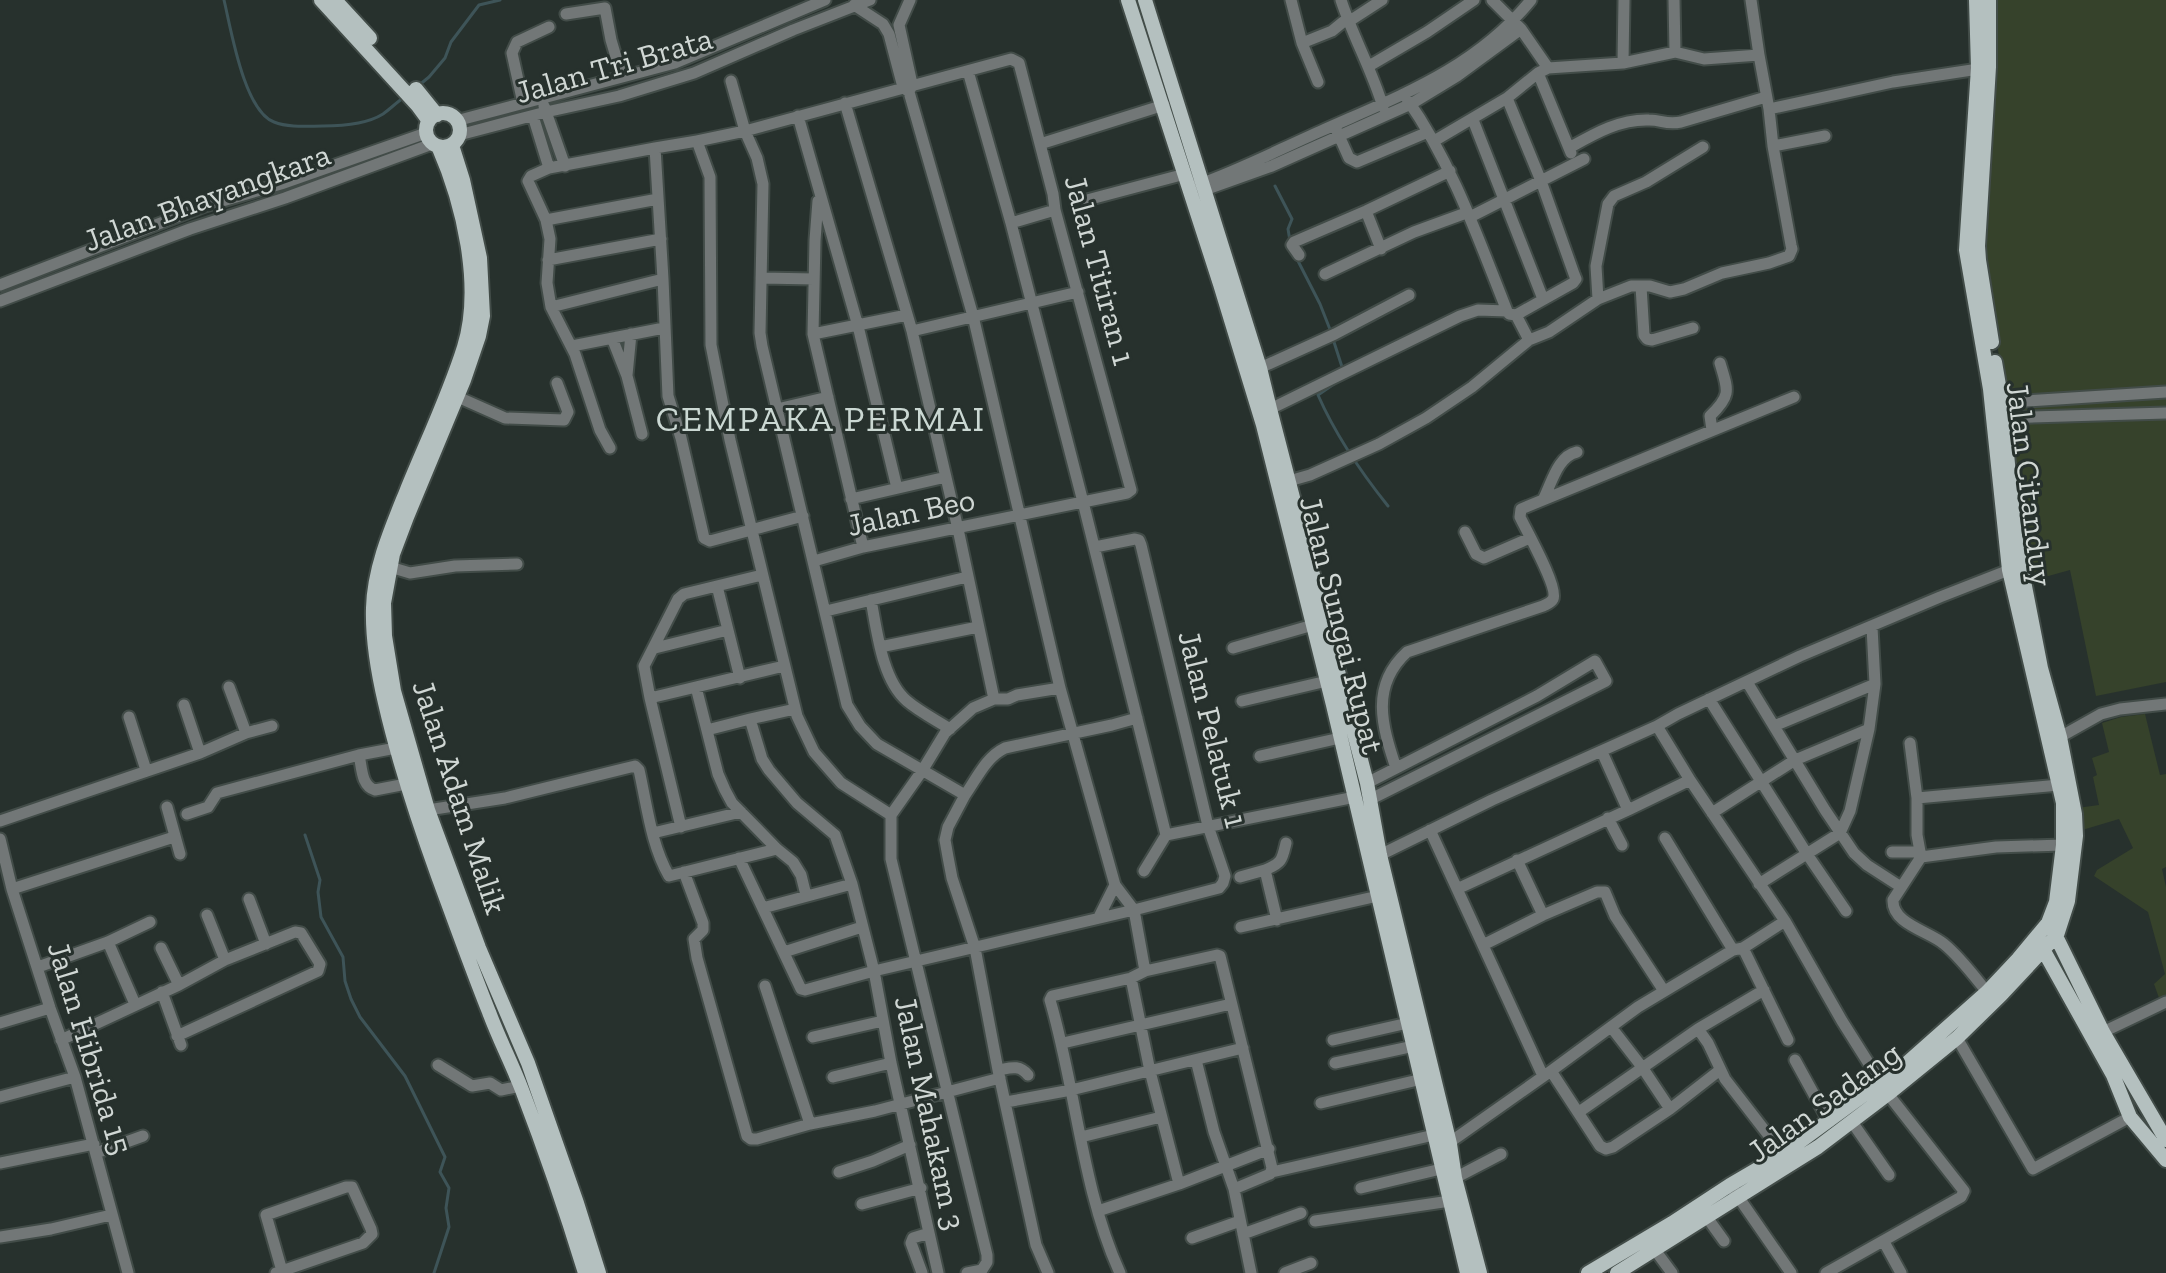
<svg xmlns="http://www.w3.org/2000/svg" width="2166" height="1273" font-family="'Zilla Slab',serif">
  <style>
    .green { fill: #36422b }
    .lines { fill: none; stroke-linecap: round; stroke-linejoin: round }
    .stream { stroke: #3e5458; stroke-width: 3 }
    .minor-casing { stroke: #424c48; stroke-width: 15 }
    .major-casing { stroke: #424c48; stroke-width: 18 }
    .minor { stroke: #727777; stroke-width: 11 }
    .major { stroke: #b4c0bf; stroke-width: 14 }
    .labels { text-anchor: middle; stroke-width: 6; stroke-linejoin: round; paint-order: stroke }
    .street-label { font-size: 32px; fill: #d0d7d4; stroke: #27312d }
    .quarter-label { font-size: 36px; letter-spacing: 2px; fill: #cbd8d3; stroke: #27312d }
  </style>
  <rect width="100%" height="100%" fill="#27312d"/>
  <path class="green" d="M 1998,0 L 2166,0 L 2166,682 L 2096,696 L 2070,570 L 2030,581 L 1985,255 Z
    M 2145,714 L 2160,775 L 2166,774 L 2166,867 L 2162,869 L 2166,887 L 2166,1008 L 2163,1009 L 2154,984 L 2165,974 L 2148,912 L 2094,876 L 2097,870 L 2133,848 L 2119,819 L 2079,831 L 2077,808 L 2099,805 L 2093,777 L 2097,775 L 2092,758 L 2109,752 L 2102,723 L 2121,717 Z"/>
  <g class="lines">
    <path class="stream" d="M 224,0 C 231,29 244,111 274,122 C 289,128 308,126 323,126 C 342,126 367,124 383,114 C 390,109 396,103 403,98
      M 418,86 L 429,77 L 445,58 L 451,42 L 479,5 L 500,0
      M 1275,186 L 1292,219 L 1288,229 L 1290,241
      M 1297,259 L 1320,304 L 1331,332
      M 1333,339 L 1343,370
      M 1334,384 L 1318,395 C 1336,436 1360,471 1388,506
      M 305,835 L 320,880 L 318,892 L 321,917 L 343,957 L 345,981 L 351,999 L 360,1017 L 405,1076 L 445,1157 L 440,1172 L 449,1188 L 446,1208 L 449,1227 L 434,1273"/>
    <defs>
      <path id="minor" d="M 910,0 L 899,25 L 912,84 L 911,88
        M 1291,0 L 1302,43
        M 1341,0 C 1353,37 1372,70 1383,107
        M 1492,0 L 1521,29 L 1548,68
        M 1674,0 L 1675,52
        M 1751,0 L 1759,55
        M 854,5 L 883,24 L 889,34 L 903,87 L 909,92 L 973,316 L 1060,688 L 1115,885 L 1134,910 L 1145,971
        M 566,14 L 605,8 L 611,40 L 622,77
        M 1623,63 L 1624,0
        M 1369,66 L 1427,32 L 1474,0
        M 1538,73 L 1571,153
        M 731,81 L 745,131 L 757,158 L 763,184 L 760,333 L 762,346 L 847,705 L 860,726 L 877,744 L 965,795 L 948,827 L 945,840 L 948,857 L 952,878 L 975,948 L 998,1070 L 1036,1245 L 1048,1273
        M 1318,82 L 1302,43 L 1332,31 L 1343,22 L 1348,22 L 1382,0
        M 1407,99 C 1452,163 1478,238 1507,311
        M 523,103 L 512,53 L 517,42 L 549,27
        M 845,103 L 912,331 L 958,529 L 994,699
        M 544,106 L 565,166
        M 533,116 L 549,168
        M 798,116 L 858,326 L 897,488
        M 1473,120 L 1543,299
        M 456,121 L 675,63 L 825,0
        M 1336,129 L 1349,158 L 1357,162 L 1428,132
        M 459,135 L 546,112 L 619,96 L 694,73 L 793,30 L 870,0
        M 1434,141 L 1507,98 L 1538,73 L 1548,68 L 1623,63 L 1675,52 L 1704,59 L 1759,55 L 1769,109
        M 1040,144 L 1164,105
        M 1773,146 L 1825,136
        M 655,148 L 697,141
        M 1569,148 C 1594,134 1619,119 1649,120 C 1663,120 1665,125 1681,122 L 1766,97
        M 1197,185 C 1240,170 1280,149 1321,131 C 1399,96 1475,69 1531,0
        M 1210,188 L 1272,166 L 1411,104 L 1457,76 L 1521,29
        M 1087,200 L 1185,174
        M 818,201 L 815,240 L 813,334 L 863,547
        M 1366,211 L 1381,249
        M 1470,217 L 1584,159
        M 546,220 L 658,199
        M 1011,223 L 1055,210
        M 1299,255 L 1292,245 L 1294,242 L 1366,211 L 1450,171
        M 548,260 L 661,239
        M 1325,274 L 1414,232 L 1466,213
        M 761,278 L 814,279
        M 0,285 L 205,206 L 281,184 L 426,133
        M 1641,286 L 1644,335 L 1647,339 L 1652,340 L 1693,328
        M 1598,299 L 1596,266 L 1608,204 L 1614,196 L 1646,182 L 1703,147
        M 0,301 L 190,229 L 285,198 L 432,144
        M 551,307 L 663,279
        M 1516,315 L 1529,340
        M 912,331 L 1078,292
        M 813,334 L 907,315
        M 612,338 L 627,376 L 642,434
        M 572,346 L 664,328
        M 1260,368 L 1335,334 L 1409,295
        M 627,375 L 631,334
        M 451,394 L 505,418 L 564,420 L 568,412 L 557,383
        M 1995,403 L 2166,392
        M 777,409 L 828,397
        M 1270,409 L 1460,316 L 1478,310 L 1507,311 L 1509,314 L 1516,315 L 1573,283 L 1576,279 L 1574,274 L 1541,181 L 1507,98
        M 1999,418 L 2166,413
        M 1712,430 L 1710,416 C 1732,395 1728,390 1720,363
        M 610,448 L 600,430 L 575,354 L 551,307 L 547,283 L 550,239 L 546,220 L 528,181 L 531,176 L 549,168 L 655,148 L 663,279 L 668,396 L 681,438 L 704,538 L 710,541 L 803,516
        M 1289,481 L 1310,475 L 1379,444 L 1426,418 L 1472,387 L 1529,340 L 1549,332 L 1598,299 L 1631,286 L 1650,286 L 1670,292 L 1684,289 L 1722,273 L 1769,263 L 1789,256 L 1792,249 L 1791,245 L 1773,146 L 1769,109 L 1893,82 L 1985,68
        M 1544,498 C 1552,482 1558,456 1577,452
        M 851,499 L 946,477
        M 1465,532 L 1476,554 L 1484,558 L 1530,538
        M 814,561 L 863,547 L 1083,502 L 1011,223 L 968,71
        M 390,567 L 410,573 L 455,566 L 517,564
        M 717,586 L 740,678
        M 871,600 C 877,631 882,680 907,701 C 920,712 936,720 950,729
        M 826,611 L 967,577
        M 880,647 L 978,627
        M 655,648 L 728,630
        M 1233,648 L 1313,625
        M 1747,682 L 1825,810 L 1854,853 L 1867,865 L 1901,887
        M 229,687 L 246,733
        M 696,687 L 718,774 L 725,790 L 732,803 L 777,849 L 793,862 L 801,875 L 806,895
        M 650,698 L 784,666
        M 1709,699 L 1807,854 L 1846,911
        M 1242,701 L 1327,681
        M 184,705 L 200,753
        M 129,717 L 146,770
        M 750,719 L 795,709
        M 1657,726 L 1690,780 L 1785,921 L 1842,1021 L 1888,1094 L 1964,1191 L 1961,1197 L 1826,1273
        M 1774,726 L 1875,684
        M 707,730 L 750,719 L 762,759 L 769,770 L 797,803 L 835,835 L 852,884 L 874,971 L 1134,910 L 1219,888 L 1223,883 L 1225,876 L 1208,826 L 1141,545 L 1139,540 L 1135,539 L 1095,547
        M 2060,737 L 2101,714 L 2120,709 L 2166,704
        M 1910,743 L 1917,798 L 1917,835 L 1921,857
        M 396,748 L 359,755 C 362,767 361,786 375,790 L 406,784
        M 1260,756 L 1340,738
        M 1396,768 C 1382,726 1370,686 1407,652 L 1543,606 C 1547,604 1551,603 1553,599 C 1559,588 1526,530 1520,517 L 1521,509 L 1794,397
        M 1367,783 L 1537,696 L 1595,661 L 1606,681 L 1371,799
        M 965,795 C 977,778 986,757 1005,748 L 1112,725 L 1137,718
        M 1917,798 L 2059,785
        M 167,807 L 180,854
        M 428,810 L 505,798 L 635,766 L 639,770 C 647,805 651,845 669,876 L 777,849
        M 1628,810 L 1690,780
        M 1712,813 L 1795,760 L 1869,729
        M 187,814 L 208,807 L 217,793 L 359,755
        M 891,815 L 841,783 L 814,752 L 797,716 L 730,440 L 711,345 L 710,177 L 697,141 L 745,131 L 1011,59 L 1019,63 L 1053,194 L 1055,210 L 1131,490 L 1127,493 L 1083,502 L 1166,835 L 1144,871
        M 1608,818 L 1622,845
        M 0,821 L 200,753 L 246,733 L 272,726
        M 681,827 L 650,698 L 644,666 L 678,599 L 684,594 L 762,575
        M 1430,830 L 1543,1076
        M 653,833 L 741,812
        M 1166,835 L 1355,797
        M 1665,838 L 1733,950
        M 0,839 L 12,889 L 50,1008 L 75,1077 L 128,1273
        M 1892,852 L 1920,852
        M 1380,855 L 1492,800 L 1657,726 L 1678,714 L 1800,656 L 1940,597 L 2009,570
        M 739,858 L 801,989 L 805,990 L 874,971 L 891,1063 L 938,1273
        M 1517,860 L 1543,915
        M 1265,870 C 1282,863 1282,860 1286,843
        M 684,872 L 703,923 L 703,930 L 694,939 L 697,958 L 747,1136 L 751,1139 L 757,1139 L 810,1124
        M 1240,877 L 1265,870 L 1277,920
        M 1759,884 L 1840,833 L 1850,811 L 1869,729 L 1875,684 L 1872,627
        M 12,889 L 174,837
        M 1457,889 L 1628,810 L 1602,752
        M 249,899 L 266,944
        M 763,908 L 852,884
        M 207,915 L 225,960
        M 1099,917 L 1115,885
        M 1241,927 L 1378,896
        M 108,942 L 135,1004
        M 1483,945 L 1543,915 L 1597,892 L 1605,892 L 1615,916 L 1664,991
        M 161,948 L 179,985
        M 1743,948 L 1788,1040
        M 784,952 L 862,927
        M 38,967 L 108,942 L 150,922
        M 1131,978 L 1150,1071 L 1179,1184
        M 765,986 L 810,1124 L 875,1111 L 1000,1078
        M 162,992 L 181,1045
        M 1987,992 C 1974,976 1960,957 1944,944 C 1929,931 1892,924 1893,900 L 1921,857 L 1996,847 L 2063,845
        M 0,1023 L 50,1008
        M 1611,1027 L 1642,1067 L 1670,1109
        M 1698,1029 L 1708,1043 L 1725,1079 L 1783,1154
        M 2103,1032 L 2166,1002
        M 813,1037 L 883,1021
        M 1957,1038 L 2033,1169 L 2130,1117
        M 61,1040 L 179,985 L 225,960 L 295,932 L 301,933 L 320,964 L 318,971 L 177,1036
        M 1333,1040 L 1408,1023
        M 1063,1043 L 1231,1004
        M 1196,1060 L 1214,1132 L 1234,1189 L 1251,1273
        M 1795,1060 L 1829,1122
        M 1335,1063 L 1414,1046
        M 438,1065 L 472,1086 L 490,1083 L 501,1090 L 521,1086
        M 998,1070 C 1010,1068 1019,1064 1028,1075
        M 1551,1071 L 1600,1146 L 1606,1149 L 1613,1147 L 1670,1109 L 1720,1070
        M 833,1077 L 891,1063
        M 0,1097 L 75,1077
        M 1006,1102 L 1071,1090 L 1243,1048
        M 1321,1103 L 1422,1079
        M 1579,1112 L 1698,1029 L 1764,990
        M 1852,1122 L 1889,1175
        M 1081,1137 L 1161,1117
        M 1446,1145 L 1551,1071 L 1638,1007 L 1733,950 L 1743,948 L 1785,921
        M 96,1153 L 143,1136
        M 0,1163 L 94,1144
        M 839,1172 L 873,1161 L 910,1145
        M 1272,1172 L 1434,1135
        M 1455,1178 L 1501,1154
        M 1730,1185 L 1791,1273
        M 1361,1188 L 1441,1169
        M 862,1204 L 921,1188
        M 1098,1211 L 1179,1184 L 1269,1149
        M 1706,1216 L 1724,1241
        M 1315,1221 L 1450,1201
        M 1243,1234 L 1301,1213
        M 0,1237 L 51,1229 L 111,1215
        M 1192,1238 L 1240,1221
        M 1884,1242 L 1901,1273
        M 1655,1250 L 1672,1273
        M 276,1273 L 363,1243 L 372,1234 L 371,1229 L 352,1187 L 346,1187 L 266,1215 L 282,1271
        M 922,1273 L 911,1243 L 913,1238 L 929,1233
        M 967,1273 L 982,1270 L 987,1262 L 987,1255 L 891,859 L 891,815 L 922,771 L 945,733 L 973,708 L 994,699 L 1008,699 L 1017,695 L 1060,688
        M 1120,1273 C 1082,1190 1076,1088 1050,1000 L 1052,996 L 1131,978 L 1145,971 L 1217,955 L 1220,956 L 1272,1168 L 1270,1174 L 1234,1189
        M 1285,1273 L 1311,1263"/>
      <path id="major" d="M 321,0 L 418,106 L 429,121
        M 335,0 L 370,38
        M 1128,0 L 1220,284 L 1263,425 L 1333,705 L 1467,1273
        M 1145,0 L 1260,368 L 1270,409 L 1367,783 L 1380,855 L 1450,1144 L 1455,1178 L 1480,1273
        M 1989,0 L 1989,67 L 1978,246 L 1979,260 L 1992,342
        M 416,89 L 437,115
        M426 130a17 17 0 1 1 34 0a17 17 0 1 1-34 0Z
        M 452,145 L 463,180 L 480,258 L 483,316 L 479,336 L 464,380 L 407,517 L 393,554 L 384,603 L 385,636 L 394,691 L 428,810 L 479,948 L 528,1063 L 577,1203 L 599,1273
        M 438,146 C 463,203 483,286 464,347 C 449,395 425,445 406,492 C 391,529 374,568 373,608 C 372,639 378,673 385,703 C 399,764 417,818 438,876 C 455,922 471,967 489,1012 C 499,1039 512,1064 522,1090 C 545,1150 566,1211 585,1273
        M 2053,930 L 2103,1032 L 2166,1140
        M 2040,944 L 2113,1075 L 2130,1117 L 2166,1160
        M 1588,1273 L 1672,1223 L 1730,1185 L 1783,1154 L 1907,1063 L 1987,992 L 2018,959 L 2048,923 L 2056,902 L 2063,845 L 2063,803 L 2009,570 L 1990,389 L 1966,250 L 1978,68 L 1976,0
        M 1617,1273 L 1818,1147 L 1888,1094 L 1957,1038 L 2001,995 L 2057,935 L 2068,901 L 2076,836 L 2075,814 L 2060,737 L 2041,668 L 2015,535 L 2002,403 L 1995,362"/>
    </defs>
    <use href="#minor" class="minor-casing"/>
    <use href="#major" class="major-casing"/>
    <use href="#minor" class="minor"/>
    <use href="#major" class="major"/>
  </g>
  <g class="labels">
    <g class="street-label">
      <text transform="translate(614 65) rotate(-16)" y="11">Jalan Tri Brata</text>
      <text transform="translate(207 197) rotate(-20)" y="11">Jalan Bhayangkara</text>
      <text transform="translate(1100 270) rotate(75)" y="11">Jalan Titiran 1</text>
      <text transform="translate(2030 484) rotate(83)" y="11">Jalan Citanduy</text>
      <text transform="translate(911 512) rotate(-12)" y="11">Jalan Beo</text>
      <text transform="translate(1342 625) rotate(76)" y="11">Jalan Sungai Rupat</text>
      <text transform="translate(1213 729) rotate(76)" y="11">Jalan Pelatuk 1</text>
      <text transform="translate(460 797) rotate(72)" y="11">Jalan Adam Malik</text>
      <text transform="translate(90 1048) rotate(73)" y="11">Jalan Hibrida 15</text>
      <text transform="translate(1824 1102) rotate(-36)" y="11">Jalan Sadang</text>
      <text transform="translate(930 1113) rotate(78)" y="11">Jalan Mahakam 3</text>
    </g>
    <g class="quarter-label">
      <text x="821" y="431">CEMPAKA PERMAI</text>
    </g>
  </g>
</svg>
